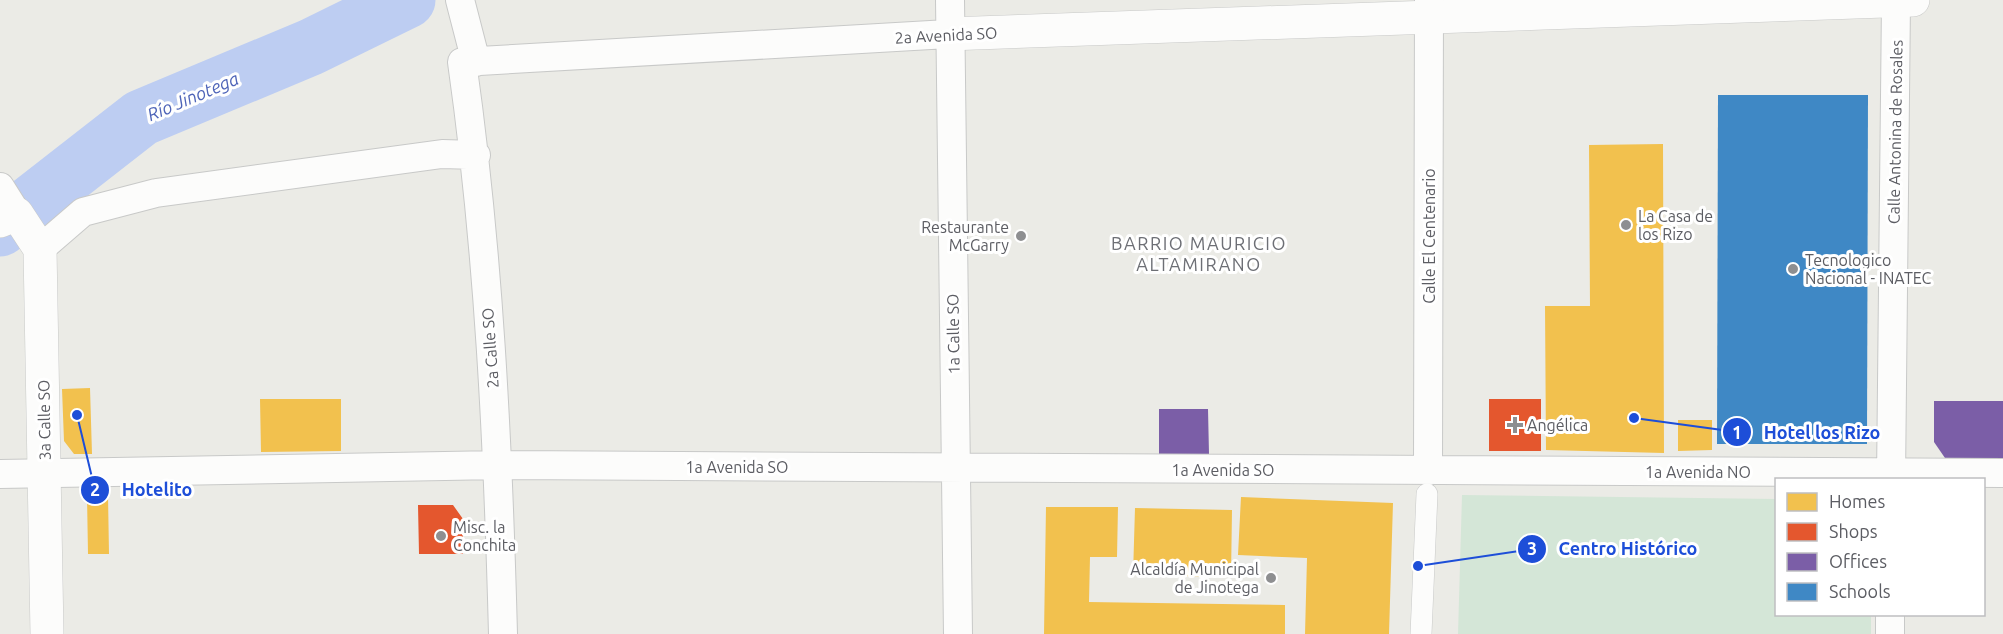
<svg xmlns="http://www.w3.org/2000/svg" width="2003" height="634" font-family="Ubuntu,sans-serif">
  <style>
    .green { fill: #d4e6d7 }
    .homes { fill: #f2c14e }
    .shops { fill: #e4572e }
    .offices { fill: #7b5ea7 }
    .schools { fill: #3f88c5 }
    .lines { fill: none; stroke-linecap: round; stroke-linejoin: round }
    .river { stroke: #bdcdf2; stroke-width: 57 }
    .pedestrian-casing { stroke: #c8c9c8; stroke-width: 22 }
    .minor-casing { stroke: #c8c9c8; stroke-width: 30 }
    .tertiary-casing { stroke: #c8c9c8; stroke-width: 34 }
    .pedestrian { stroke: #fcfcfb; stroke-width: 21 }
    .minor { stroke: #fcfcfb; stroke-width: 28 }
    .tertiary { stroke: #fcfcfb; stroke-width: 33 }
    .poi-dot { fill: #8e8f91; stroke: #fff; stroke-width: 2 }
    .labels { text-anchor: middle; stroke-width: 6; stroke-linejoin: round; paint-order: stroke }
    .street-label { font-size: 16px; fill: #5c5d63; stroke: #fff }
    .poi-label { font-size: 16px; fill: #5c5d63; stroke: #fff; text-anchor: start }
    .water-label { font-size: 18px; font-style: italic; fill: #4e64b8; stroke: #fff }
    .neighbourhood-label { font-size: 18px; letter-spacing: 1.5px; fill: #6d6f75; stroke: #fff }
    .leader { fill: none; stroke: #1d4ed8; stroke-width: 2 }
    .callout-dot { fill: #1d4ed8; stroke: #fff; stroke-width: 2 }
    .mark-label { font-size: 18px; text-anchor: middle; font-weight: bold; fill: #fff }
    .callout-label { font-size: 18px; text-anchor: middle; font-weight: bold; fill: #1d4ed8; stroke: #fff; stroke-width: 6; stroke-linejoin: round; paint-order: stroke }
  </style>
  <rect width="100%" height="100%" fill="#ebebe6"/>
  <path class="green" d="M 1462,495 L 1776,499 L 1776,614 L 1871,615 L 1871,634 L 1458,634 Z"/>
  <path class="homes" d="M 1663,144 L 1664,453 L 1546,450 L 1545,306 L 1590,306 L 1589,145 Z
    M 90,388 L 92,454 L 74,454 L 64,441 L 62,389 Z
    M 260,399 L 341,399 L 341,451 L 261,452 Z
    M 1678,420 L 1712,420 L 1712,450 L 1678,451 Z
    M 108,495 L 109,554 L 88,554 L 87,496 Z
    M 1241,497 L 1393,503 L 1389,634 L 1305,634 L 1307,558 L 1238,555 Z
    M 1046,507 L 1118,507 L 1117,557 L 1090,557 L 1089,602 L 1285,605 L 1285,634 L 1044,634 Z
    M 1135,508 L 1232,510 L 1231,577 L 1133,575 Z"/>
  <path class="shops" d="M 1489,399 L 1541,399 L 1541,451 L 1489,451 Z
    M 418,505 L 453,505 L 463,519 L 463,554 L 419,554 Z"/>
  <path class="offices" d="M 1934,401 L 2003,401 L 2003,458 L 1945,458 L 1934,442 Z
    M 1159,409 L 1208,409 L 1209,454 L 1159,454 Z"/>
  <path class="schools" d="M 1718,95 L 1868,95 L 1867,444 L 1717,444 Z"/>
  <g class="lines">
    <path class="river" d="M 0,228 L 141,118 L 311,47 L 407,0"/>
    <defs>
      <path id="pedestrian" d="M 1421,634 L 1427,494"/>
      <path id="minor" d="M 460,0 L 476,62
        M 950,0 L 958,634
        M 0,187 L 17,214
        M 40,249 L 83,212 L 156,193 L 442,154 L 476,155
        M 1428,471 L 1429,0
        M 0,474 L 499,465 L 2003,473
        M 1891,480 L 1896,1
        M 503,634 C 498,443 489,252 462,62 L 948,34
        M 1890,634 L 1890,614"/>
      <path id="tertiary" d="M 948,34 L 1913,0
        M 0,221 L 17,214 L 40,249 L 47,634"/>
    </defs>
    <use href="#pedestrian" class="pedestrian-casing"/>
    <use href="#minor" class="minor-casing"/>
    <use href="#tertiary" class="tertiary-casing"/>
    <use href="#pedestrian" class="pedestrian"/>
    <use href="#minor" class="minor"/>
    <use href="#tertiary" class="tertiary"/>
  </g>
  <g class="poi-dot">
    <circle cx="1626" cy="225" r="6"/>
    <circle cx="1021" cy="236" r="6"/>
    <circle cx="1793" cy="269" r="6"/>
    <path d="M1512 416h6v6h6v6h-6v6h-6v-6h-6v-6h6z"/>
    <circle cx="441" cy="536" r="6"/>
    <circle cx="1271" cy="578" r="6"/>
  </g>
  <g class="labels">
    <g class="street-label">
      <text transform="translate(946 35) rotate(-3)" y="6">2a Avenida SO</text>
      <text transform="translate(1895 132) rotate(-89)" y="6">Calle Antonina de Rosales</text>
      <text transform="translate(1429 236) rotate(-90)" y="6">Calle El Centenario</text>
      <text transform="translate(953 334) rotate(-91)" y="6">1a Calle SO</text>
      <text transform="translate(490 348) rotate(-94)" y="6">2a Calle SO</text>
      <text transform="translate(44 420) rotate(-91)" y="6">3a Calle SO</text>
      <text x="737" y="473">1a Avenida SO</text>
      <text x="1223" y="476">1a Avenida SO</text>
      <text x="1698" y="478">1a Avenida NO</text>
    </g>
    <g class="poi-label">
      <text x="1638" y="222">La Casa de<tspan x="1638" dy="18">los Rizo</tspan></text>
      <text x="1009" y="233" text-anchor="end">Restaurante<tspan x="1009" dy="18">McGarry</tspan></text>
      <text x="1805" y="266">Tecnologico<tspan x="1805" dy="18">Nacional - INATEC</tspan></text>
      <text x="1527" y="431">Angélica</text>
      <text x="453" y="533">Misc. la<tspan x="453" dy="18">Conchita</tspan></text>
      <text x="1259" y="575" text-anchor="end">Alcaldía Municipal<tspan x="1259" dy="18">de Jinotega</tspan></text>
    </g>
    <g class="water-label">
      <text transform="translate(193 97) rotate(-23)" y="6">Río Jinotega</text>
    </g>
    <g class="neighbourhood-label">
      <text x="1199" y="250">BARRIO MAURICIO<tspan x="1199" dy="21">ALTAMIRANO</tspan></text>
    </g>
  </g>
  <path class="leader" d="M1634 418L1737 432M77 415L95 490M1418 566L1532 549"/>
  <g class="callout-dot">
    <circle cx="1634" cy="418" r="6"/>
    <circle cx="77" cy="415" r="6"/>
    <circle cx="1418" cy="566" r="6"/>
    <circle cx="1737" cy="432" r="15"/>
    <circle cx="95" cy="490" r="15"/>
    <circle cx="1532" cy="549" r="15"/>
  </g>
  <g class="mark-label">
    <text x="1737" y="439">1</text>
    <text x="95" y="496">2</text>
    <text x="1532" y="555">3</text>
  </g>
  <g class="callout-label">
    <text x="1822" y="439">Hotel los Rizo</text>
    <text x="157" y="496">Hotelito</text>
    <text x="1628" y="555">Centro Histórico</text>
  </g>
  <rect x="1775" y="478" width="210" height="138" fill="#ffffff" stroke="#bebec1" stroke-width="1.5"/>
  <rect x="1787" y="493" width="30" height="18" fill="#f2c14e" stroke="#bebec1" stroke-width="1.5"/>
  <text x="1829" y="508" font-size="18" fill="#5c5d63">Homes</text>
  <rect x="1787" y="523" width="30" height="18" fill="#e4572e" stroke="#bebec1" stroke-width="1.5"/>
  <text x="1829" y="538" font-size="18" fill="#5c5d63">Shops</text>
  <rect x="1787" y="553" width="30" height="18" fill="#7b5ea7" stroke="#bebec1" stroke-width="1.5"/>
  <text x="1829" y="568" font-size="18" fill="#5c5d63">Offices</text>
  <rect x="1787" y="583" width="30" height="18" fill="#3f88c5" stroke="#bebec1" stroke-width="1.5"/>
  <text x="1829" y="598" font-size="18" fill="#5c5d63">Schools</text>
</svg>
